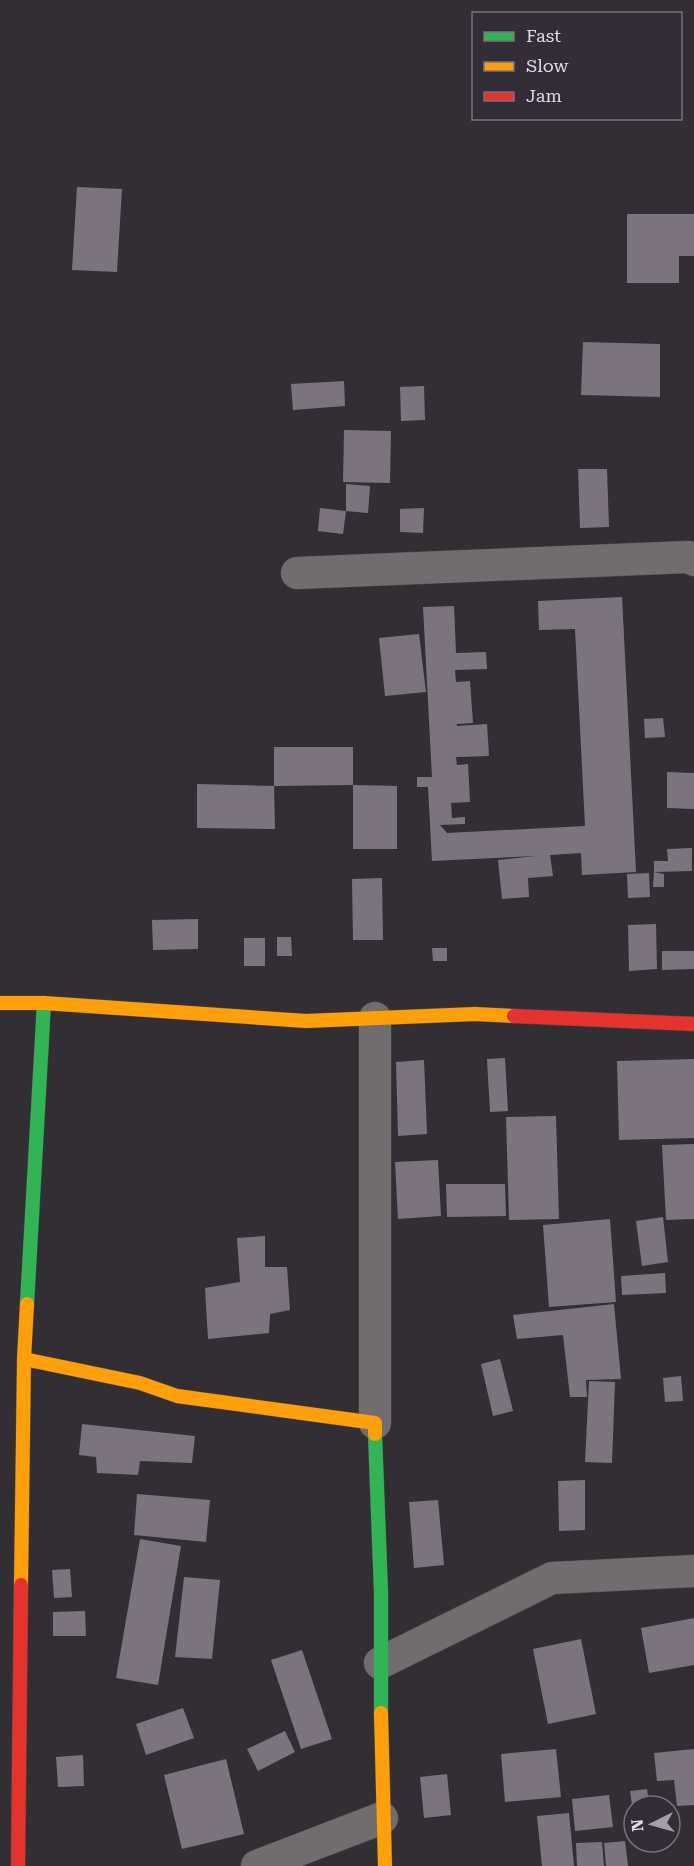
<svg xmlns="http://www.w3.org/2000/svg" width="694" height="1866" font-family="'Roboto Serif',serif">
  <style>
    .building { fill: #7b747e }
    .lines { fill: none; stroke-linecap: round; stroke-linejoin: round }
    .street-casing { stroke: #4e4b4f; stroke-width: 33 }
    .fast-casing { stroke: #4e4b4f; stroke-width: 15 }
    .slow-casing { stroke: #4e4b4f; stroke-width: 15 }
    .jam-casing { stroke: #4e4b4f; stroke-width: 15 }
    .street { stroke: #6f6d6e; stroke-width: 32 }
    .fast { stroke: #30b455; stroke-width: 14 }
    .slow { stroke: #ff9f0a; stroke-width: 14 }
    .jam { stroke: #e5322d; stroke-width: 14 }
  </style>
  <rect width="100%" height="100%" fill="#322f34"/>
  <path class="building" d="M 77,187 L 122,189 L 117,272 L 72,270 Z
    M 627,214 L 694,214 L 694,256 L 679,256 L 679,283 L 627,283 Z
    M 583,342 L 660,344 L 660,397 L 581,395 Z
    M 344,381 L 345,406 L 293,410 L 291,384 Z
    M 424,386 L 425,420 L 401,421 L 400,387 Z
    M 344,430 L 391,431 L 390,483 L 343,482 Z
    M 578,469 L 607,469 L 609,527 L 580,528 Z
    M 346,484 L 370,486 L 368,513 L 346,511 Z
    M 320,508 L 346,511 L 343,534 L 318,531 Z
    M 424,508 L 423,533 L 400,532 L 400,509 Z
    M 622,597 L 636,872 L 582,875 L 581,853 L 550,855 L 553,876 L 528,878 L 529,897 L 502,899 L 498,860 L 536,856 L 432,861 L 428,787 L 417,787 L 417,777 L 432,777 L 423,607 L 454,606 L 456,653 L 486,652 L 487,669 L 455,670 L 456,682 L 470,681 L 473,723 L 457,724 L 457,726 L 487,724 L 489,756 L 456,757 L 457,765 L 468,764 L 470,802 L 451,803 L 452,818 L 465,817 L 465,824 L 440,825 L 447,833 L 585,826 L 575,629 L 539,630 L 538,601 Z
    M 419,634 L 426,692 L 385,696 L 379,638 Z
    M 663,718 L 665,737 L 645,738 L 644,719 Z
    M 274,747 L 353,747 L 353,785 L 397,786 L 397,849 L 353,849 L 353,785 L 274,786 L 275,829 L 197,828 L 197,784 L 274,786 Z
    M 667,772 L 694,773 L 694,809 L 667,808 Z
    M 692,848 L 692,871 L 654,872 L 654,861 L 668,861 L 667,849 Z
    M 654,872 L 664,874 L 664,887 L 653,887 Z
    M 649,873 L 650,897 L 628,898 L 627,874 Z
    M 382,878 L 383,940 L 353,940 L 352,879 Z
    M 198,919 L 198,949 L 153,950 L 152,920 Z
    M 656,924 L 657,969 L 629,971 L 628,925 Z
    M 277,937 L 291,937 L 292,956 L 277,956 Z
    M 244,938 L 265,938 L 265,966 L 244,966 Z
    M 432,948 L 447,948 L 447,961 L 433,961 Z
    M 662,951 L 694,951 L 694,969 L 662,970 Z
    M 505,1058 L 508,1111 L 490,1112 L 487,1059 Z
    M 694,1059 L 694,1138 L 619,1140 L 617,1061 Z
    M 424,1060 L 427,1134 L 398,1136 L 396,1062 Z
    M 556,1116 L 559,1219 L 509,1220 L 506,1117 Z
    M 694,1144 L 694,1219 L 666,1220 L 662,1145 Z
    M 438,1160 L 441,1216 L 398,1219 L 395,1162 Z
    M 446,1184 L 505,1184 L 506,1216 L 447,1217 Z
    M 663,1217 L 668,1262 L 642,1266 L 636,1221 Z
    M 610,1219 L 616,1302 L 549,1307 L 543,1225 Z
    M 265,1236 L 265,1267 L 287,1267 L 290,1310 L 270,1314 L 269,1333 L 208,1339 L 205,1288 L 240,1282 L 237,1238 Z
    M 665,1273 L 666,1293 L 622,1295 L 621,1276 Z
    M 614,1304 L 621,1379 L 586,1380 L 587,1397 L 570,1397 L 563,1335 L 517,1339 L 513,1315 Z
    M 500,1359 L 513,1411 L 493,1416 L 481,1364 Z
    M 681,1376 L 683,1401 L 665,1402 L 663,1378 Z
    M 589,1381 L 615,1382 L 612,1463 L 585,1462 Z
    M 82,1424 L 195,1436 L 192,1463 L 140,1461 L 138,1475 L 97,1473 L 96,1457 L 79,1455 Z
    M 585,1480 L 585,1530 L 559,1531 L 558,1481 Z
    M 137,1494 L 210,1500 L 206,1542 L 134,1535 Z
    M 438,1500 L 444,1565 L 414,1568 L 409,1502 Z
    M 140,1539 L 181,1546 L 158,1685 L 116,1678 Z
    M 70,1569 L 72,1597 L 54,1598 L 52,1570 Z
    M 184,1577 L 220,1580 L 212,1659 L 175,1657 Z
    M 85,1611 L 86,1636 L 53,1636 L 53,1612 Z
    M 694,1618 L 694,1665 L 649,1673 L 641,1628 Z
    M 581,1639 L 596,1714 L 548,1724 L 533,1649 Z
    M 302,1650 L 332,1739 L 301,1749 L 271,1660 Z
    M 183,1708 L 194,1738 L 146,1755 L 136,1724 Z
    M 285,1731 L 295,1752 L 258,1771 L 247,1749 Z
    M 556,1749 L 561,1797 L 505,1802 L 501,1754 Z
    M 694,1749 L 694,1805 L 677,1806 L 674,1780 L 657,1781 L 654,1753 Z
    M 83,1755 L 84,1786 L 58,1787 L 56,1757 Z
    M 226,1759 L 244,1834 L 182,1849 L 164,1775 Z
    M 447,1774 L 451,1815 L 424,1818 L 420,1777 Z
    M 647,1789 L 649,1803 L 632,1805 L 630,1791 Z
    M 609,1795 L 613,1827 L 575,1831 L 572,1799 Z
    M 569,1813 L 574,1866 L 542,1866 L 537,1816 Z
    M 625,1841 L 628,1866 L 606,1866 L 604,1843 Z
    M 602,1842 L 604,1866 L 577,1866 L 576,1843 Z"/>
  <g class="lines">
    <defs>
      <path id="street" d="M 297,573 L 688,557 L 694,560
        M 375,1018 L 375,1423
        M 380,1663 L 552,1578 L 694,1571
        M 257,1866 L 382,1818"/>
      <path id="fast" d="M 27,1304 L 44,1003
        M 375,1434 L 381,1592 L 381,1713"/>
      <path id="slow" d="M 0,1003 L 44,1003 L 306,1021 L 475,1014 L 514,1016
        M 24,1359 L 140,1383 L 177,1396 L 375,1423 L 375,1434
        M 21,1585 L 24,1359 L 27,1304
        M 381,1713 L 385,1866"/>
      <path id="jam" d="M 514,1016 L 694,1024
        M 18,1866 L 21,1585"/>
    </defs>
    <use href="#street" class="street-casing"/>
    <use href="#fast" class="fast-casing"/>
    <use href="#slow" class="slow-casing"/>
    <use href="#jam" class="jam-casing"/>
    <use href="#street" class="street"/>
    <use href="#fast" class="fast"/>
    <use href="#slow" class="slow"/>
    <use href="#jam" class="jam"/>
  </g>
  <rect x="472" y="12" width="210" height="108" fill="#322d36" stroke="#77737b" stroke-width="1.5"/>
  <rect x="484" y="32" width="30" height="9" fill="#30b455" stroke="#77737b" stroke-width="1.5"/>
  <text x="526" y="42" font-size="18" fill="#dfdbe2">Fast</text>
  <rect x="484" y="62" width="30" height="9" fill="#ff9f0a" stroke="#77737b" stroke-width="1.5"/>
  <text x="526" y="72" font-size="18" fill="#dfdbe2">Slow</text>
  <rect x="484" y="92" width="30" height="9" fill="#e5322d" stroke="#77737b" stroke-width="1.5"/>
  <text x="526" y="102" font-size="18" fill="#dfdbe2">Jam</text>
  <g transform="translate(652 1824) rotate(265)"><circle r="28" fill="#322d36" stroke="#77737b" stroke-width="1.5"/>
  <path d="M0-4.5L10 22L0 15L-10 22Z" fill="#a29fa5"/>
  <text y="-9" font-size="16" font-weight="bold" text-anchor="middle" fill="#dfdbe2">N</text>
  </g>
</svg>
